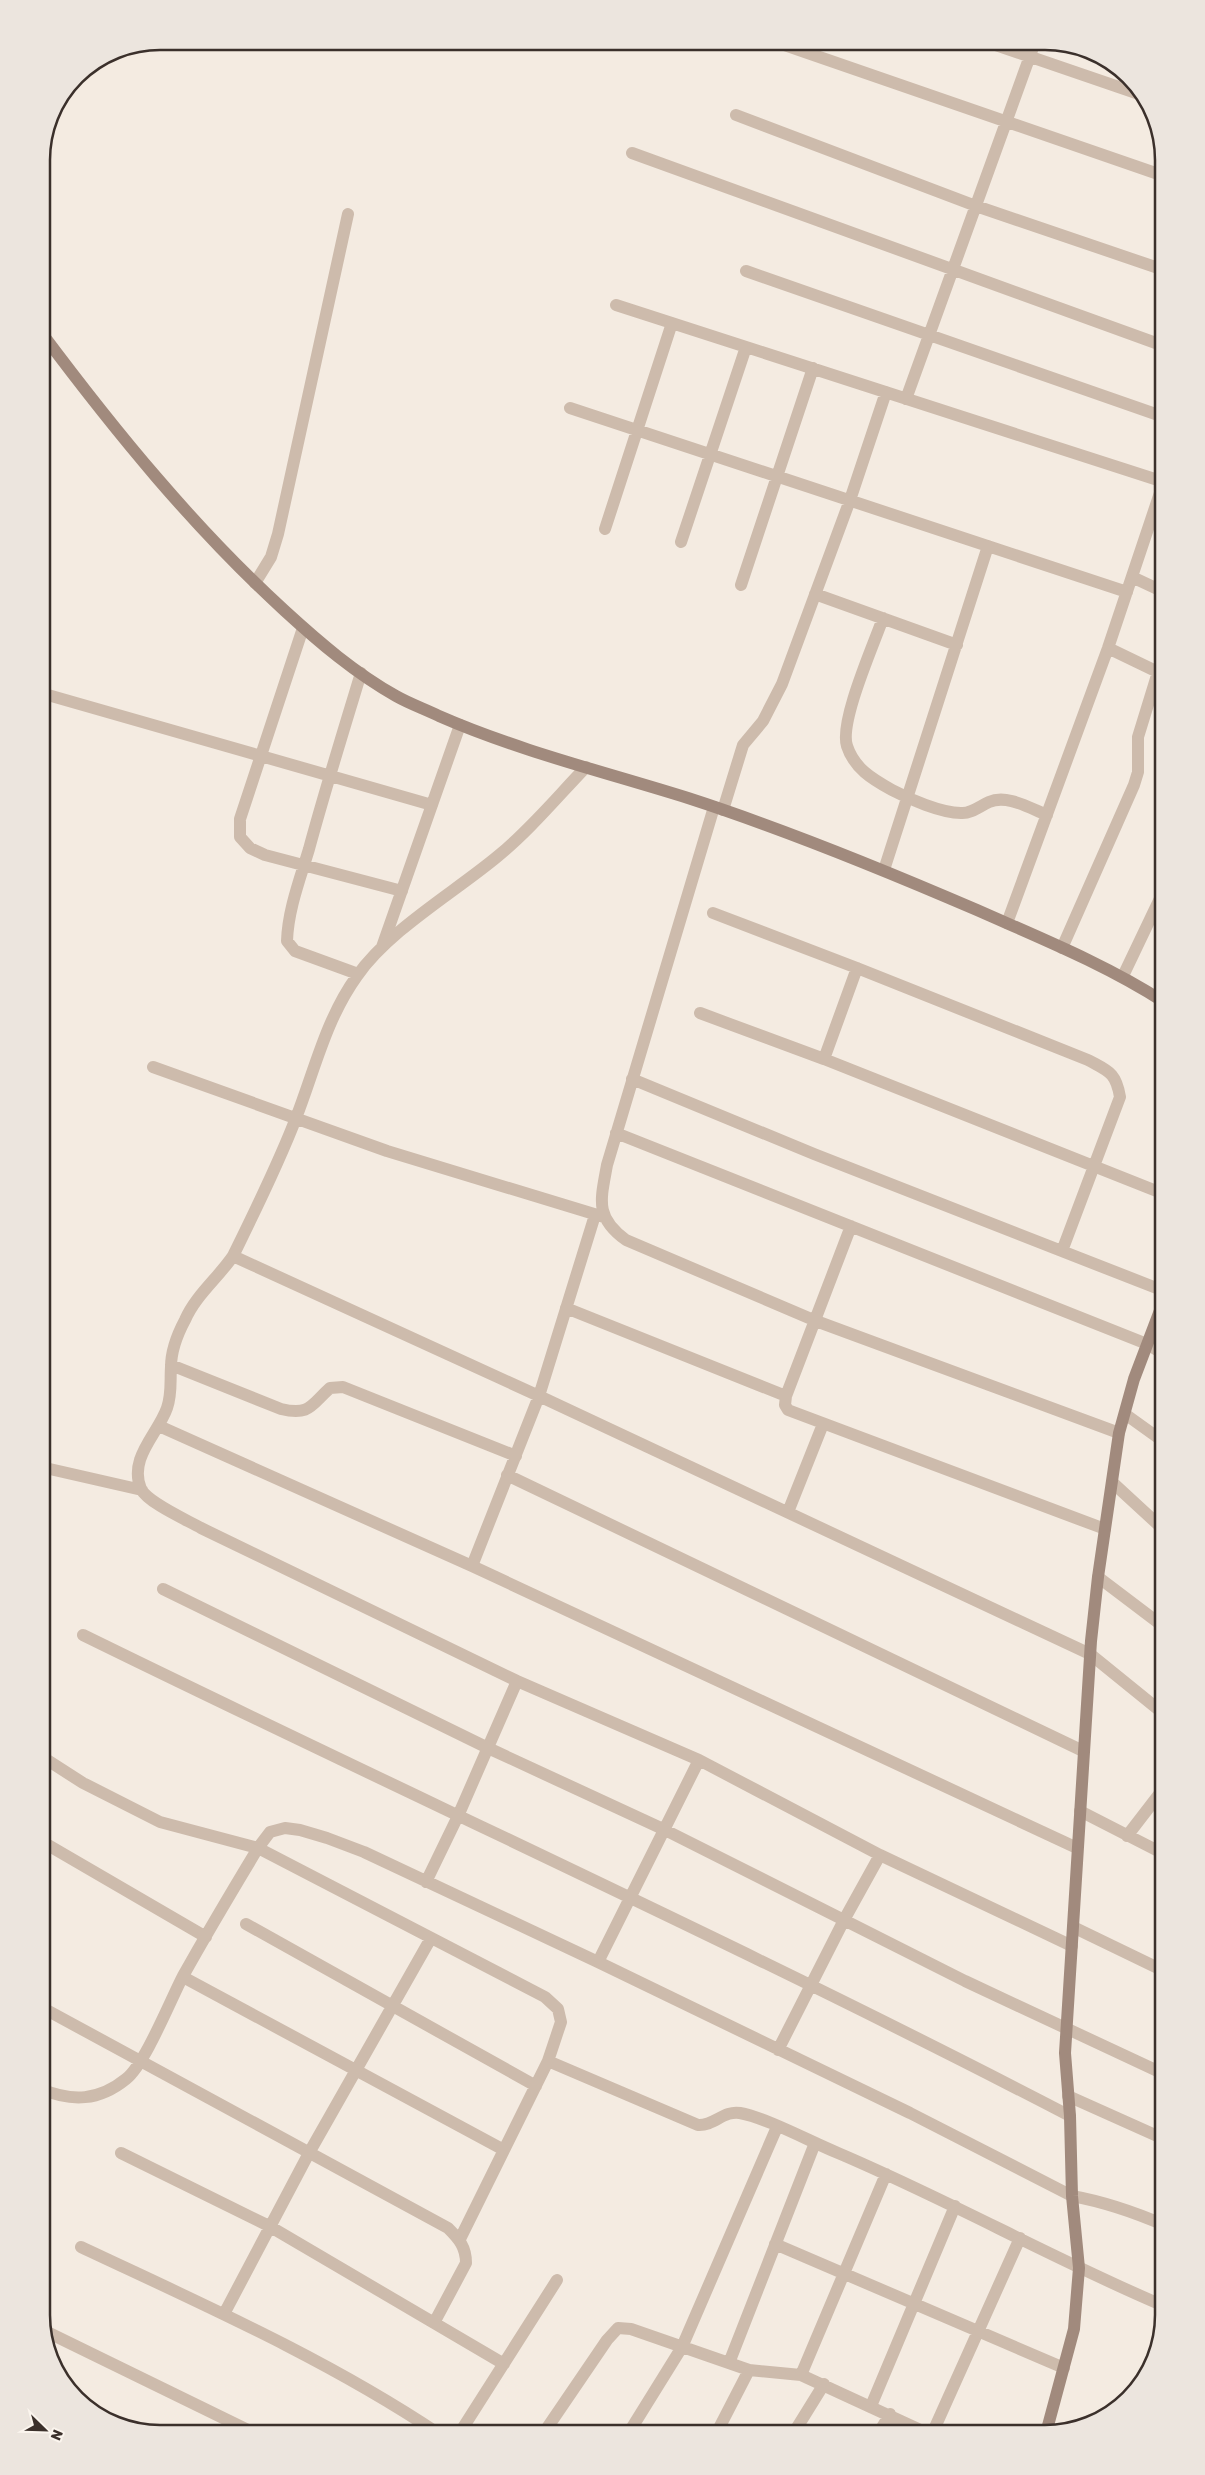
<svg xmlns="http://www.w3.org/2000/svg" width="1205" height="2475" font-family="Rubik,sans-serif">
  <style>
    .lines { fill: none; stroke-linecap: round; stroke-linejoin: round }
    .street { stroke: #cdbbac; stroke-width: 12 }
    .secondary { stroke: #a18a7d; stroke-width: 12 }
    .rim { fill: none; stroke: #3b302b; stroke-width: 2.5 }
  </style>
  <rect width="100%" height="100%" fill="#f4ebe1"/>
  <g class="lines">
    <path class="street" d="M 773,41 L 1164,176
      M 987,42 L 1139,94
      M 736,115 L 976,206 L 1164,270
      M 632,153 L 1164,346
      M 746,271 L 1164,417
      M 616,305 L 1164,482
      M 906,399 L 1035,42
      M 570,408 L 1127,592
      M 1152,518 L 1164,523
      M 605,529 L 672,323
      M 681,542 L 746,347
      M 1132,577 L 1164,592
      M 255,583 L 271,557 L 278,534 L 348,214
      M 741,585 L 813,368
      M 815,594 L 957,645
      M 883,618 C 874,644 839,722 847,746 C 854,768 872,779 892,790 C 909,799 941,813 961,813 C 971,814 980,806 989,802 C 1007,794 1029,808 1047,815
      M 303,628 L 240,819 L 240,837 L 250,848 L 265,855 L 402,891
      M 1108,648 L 1164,675
      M 41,693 L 432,805
      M 586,767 C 558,796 530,830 498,856 C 455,892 389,930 357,976 C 326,1019 315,1069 296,1118 C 278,1165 255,1211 233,1256 C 218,1278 196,1295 185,1320 C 177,1335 171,1350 171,1367 C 170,1381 172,1394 167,1408 C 158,1434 128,1458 141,1489 C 148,1503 187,1520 201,1528 L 517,1681 L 699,1760 L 880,1855 L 1072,1946
      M 714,807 L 607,1165 C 601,1199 594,1217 626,1240 L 816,1321 L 1119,1433
      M 723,810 L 743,745 L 763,721 L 782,684 L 850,500 L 886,392
      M 884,870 L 988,546
      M 713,913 L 857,968 L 1088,1060 C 1108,1071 1116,1072 1120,1097 L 1062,1251
      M 1007,923 L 1108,648 L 1164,481
      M 382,947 L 460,725
      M 1062,948 L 1134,785 L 1138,772 L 1138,737 L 1158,672
      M 358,974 L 295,951 L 287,941 C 288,910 300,879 309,849 C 325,790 343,732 361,673
      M 1123,976 L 1164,890
      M 700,1013 L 824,1059 L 1164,1194
      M 824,1059 L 857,968
      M 153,1067 L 387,1151 L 604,1217
      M 632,1079 L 814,1154 L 1164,1291
      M 616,1133 L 1147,1344 L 1164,1354
      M 233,1256 L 539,1396 L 1090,1654 L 1164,1714
      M 566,1308 L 786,1396 L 785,1405 L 788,1410 L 1105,1529
      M 171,1365 L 281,1409 C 310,1416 311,1405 330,1388 L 343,1387 L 516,1456
      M 786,1396 L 851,1226
      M 1125,1414 L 1164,1442
      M 159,1426 L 472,1566 L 1077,1848
      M 41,1467 L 142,1490
      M 507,1475 L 1083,1751
      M 1113,1483 L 1164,1530
      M 788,1512 L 823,1424
      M 472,1566 L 539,1396 L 595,1215
      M 1098,1577 L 1164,1627
      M 163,1589 L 488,1748 L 663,1829 L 965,1981 L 1164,2074
      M 83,1635 C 411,1796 745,1947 1070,2116
      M 41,1756 L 83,1783 L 160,1822 L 258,1848 L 545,1997 L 558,2009 L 561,2022 L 548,2061 L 460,2239
      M 1080,1811 L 1164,1854
      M 1127,1836 L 1164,1788
      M 41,1841 L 206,1937
      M 426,1882 L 458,1816 L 517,1681
      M 246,1924 L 536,2086
      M 1073,1927 L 1164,1971
      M 598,1962 L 699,1760
      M 183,1977 L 504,2150
      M 41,2007 L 448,2228 C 459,2239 466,2247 466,2263 L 434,2323
      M 778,2050 L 844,1920 L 880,1855
      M 548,2061 L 698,2125 C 714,2126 724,2110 740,2113 C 767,2118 811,2142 838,2153 C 949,2200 1053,2259 1164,2306
      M 41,2089 C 72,2102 99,2101 126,2079 C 145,2064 170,2001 183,1976 C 207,1933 232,1891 258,1848 L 270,1832 L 285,1828 L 300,1830 L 327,1838 L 364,1852 L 598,1962 L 910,2113 L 1072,2196 C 1105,2202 1134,2212 1164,2225
      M 1068,2096 L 1164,2139
      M 121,2153 L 269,2226 L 504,2364
      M 775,2244 L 1064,2368
      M 81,2247 C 202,2304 327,2359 439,2434
      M 224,2314 L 309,2153 L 431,1938
      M 45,2331 L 256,2434
      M 729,2363 L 815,2143
      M 801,2375 L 886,2174
      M 871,2406 L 955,2206
      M 459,2434 L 557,2280
      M 543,2434 L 607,2340 L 618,2328 L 631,2329 L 749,2370 L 801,2375 L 929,2434
      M 628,2434 L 682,2347 L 777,2127
      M 716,2434 L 749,2370
      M 793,2434 L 824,2384
      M 878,2434 L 890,2414
      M 932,2434 L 1020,2238"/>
    <path class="secondary" d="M 41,332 C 115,431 194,528 285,611 C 320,643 355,673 396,696 C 410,704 425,709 439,716 C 519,751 605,772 688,798 C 787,830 882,869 977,910 C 1040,938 1105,964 1164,1002
      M 1046,2433 L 1074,2329 L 1079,2268 L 1072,2196 L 1070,2116 L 1065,2053 L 1091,1641 L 1098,1577 L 1119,1433 L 1134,1379 L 1164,1300"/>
  </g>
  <path d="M0 0H1205V2475H0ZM160 50H1045A110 110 0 0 1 1155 160V2315A110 110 0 0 1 1045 2425H160A110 110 0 0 1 50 2315V160A110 110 0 0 1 160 50Z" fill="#ece5de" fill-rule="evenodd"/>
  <path class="rim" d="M160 50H1045A110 110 0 0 1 1155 160V2315A110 110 0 0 1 1045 2425H160A110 110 0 0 1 50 2315V160A110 110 0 0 1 160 50Z"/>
  <g transform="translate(45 2430) rotate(113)" stroke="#fbf5ee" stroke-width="4" paint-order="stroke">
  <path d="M0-4L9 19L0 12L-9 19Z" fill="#3b302b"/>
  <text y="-8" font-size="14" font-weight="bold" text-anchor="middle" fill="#3b302b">N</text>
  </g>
</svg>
